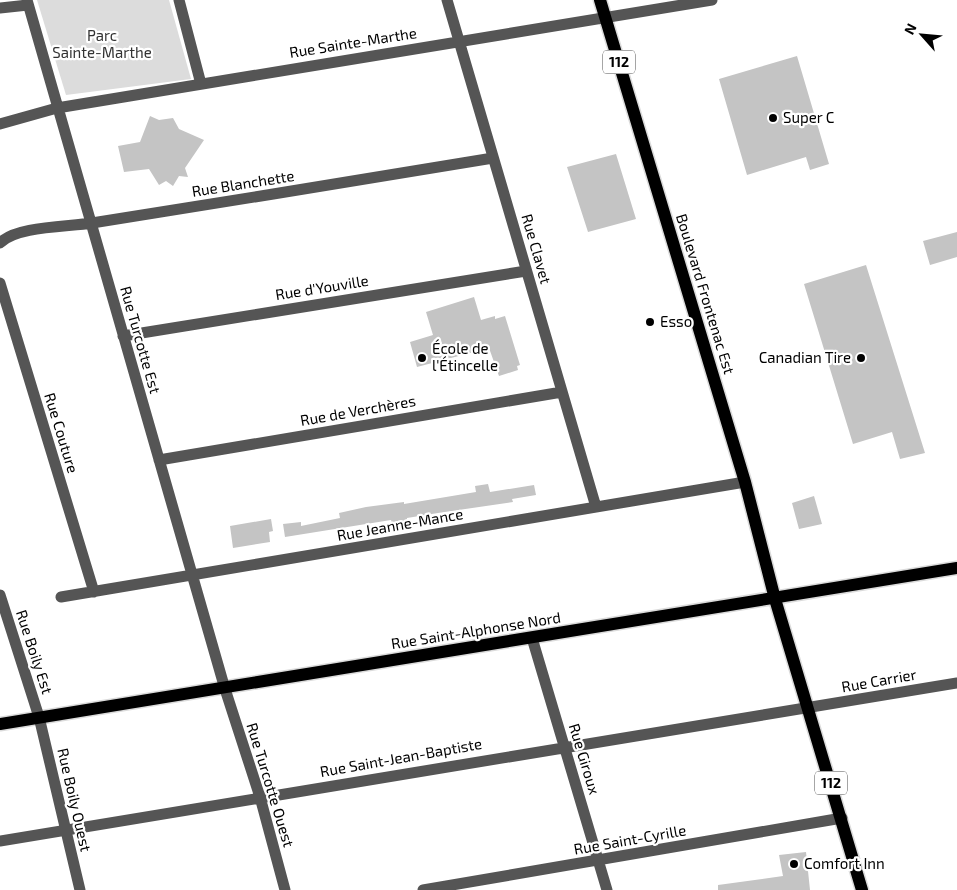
<svg xmlns="http://www.w3.org/2000/svg" width="957" height="890" font-family="'Exo 2',sans-serif">
  <style>
    .green { fill: #dcdcdc }
    .building { fill: #c4c4c4 }
    .lines { fill: none; stroke-linecap: round; stroke-linejoin: round }
    .major-casing { stroke: #dbdbdb; stroke-width: 15 }
    .minor { stroke: #555; stroke-width: 11 }
    .major { stroke: #000; stroke-width: 12 }
    .poi-dot { fill: #000; stroke: #fff; stroke-width: 2 }
    .labels { text-anchor: middle; stroke-width: 4.5; stroke-linejoin: round; paint-order: stroke }
    .shield { fill: #fff; stroke: #4c4c4c; stroke-width: 1 }
    .shield-label { font-size: 14px; font-weight: bold; fill: #000 }
    .park-label { font-size: 15px; fill: #333; stroke: #fff }
    .street-label { font-size: 15px; fill: #000; stroke: #fff }
    .poi-label { font-size: 15px; fill: #000; stroke: #fff; text-anchor: start }
  </style>
  <rect width="100%" height="100%" fill="#fff"/>
  <path class="green" d="M 37,0 L 169,0 L 191,79 L 66,95 Z"/>
  <path class="building" d="M 797,56 L 829,164 L 810,170 L 806,157 L 747,175 L 719,79 Z
    M 150,116 L 159,120 L 173,118 L 179,129 L 204,140 L 185,168 L 188,177 L 179,176 L 173,186 L 166,181 L 159,185 L 149,169 L 124,172 L 118,146 L 140,142 Z
    M 616,154 L 636,219 L 588,232 L 567,167 Z
    M 957,232 L 957,257 L 930,265 L 923,241 Z
    M 866,265 L 925,453 L 900,459 L 892,432 L 853,444 L 804,284 Z
    M 474,297 L 481,320 L 495,316 L 495,319 L 505,316 L 520,365 L 517,366 L 518,370 L 499,376 L 489,348 L 417,367 L 410,342 L 433,335 L 426,312 Z
    M 488,484 L 490,492 L 534,485 L 536,495 L 512,499 L 513,502 L 438,513 L 407,518 L 407,520 L 392,523 L 391,520 L 285,537 L 283,524 L 301,522 L 301,526 L 340,518 L 339,513 L 366,507 L 404,502 L 404,504 L 476,492 L 475,486 Z
    M 814,496 L 822,524 L 799,529 L 792,503 Z
    M 271,519 L 273,531 L 269,532 L 270,542 L 233,548 L 230,526 Z
    M 806,852 L 810,890 L 718,890 L 718,885 L 783,876 L 779,855 Z"/>
  <g class="lines">
    <defs>
      <path id="major" d="M 600,0 L 745,482 L 775,599 L 862,890
        M 0,724 L 957,568"/>
    </defs>
    <use href="#major" class="major-casing"/>
    <path class="minor" d="M 27,0 L 225,689 L 260,797 L 285,890
      M 179,0 L 201,84
      M 447,0 L 596,507
      M 0,8 L 28,5
      M 0,124 L 57,108 L 712,0
      M 0,243 C 16,226 68,227 92,223 C 226,202 359,180 493,158
      M 0,283 L 94,592
      M 123,336 L 526,271
      M 159,460 L 562,392
      M 0,595 L 39,717 L 80,890
      M 61,597 L 745,482
      M 532,638 L 607,890
      M 0,841 L 957,683
      M 423,890 L 842,818"/>
    <use href="#major" class="major"/>
  </g>
  <g class="poi-dot">
    <circle cx="773" cy="118" r="5"/>
    <circle cx="650" cy="322" r="5"/>
    <circle cx="422" cy="358" r="5"/>
    <circle cx="861" cy="358" r="5"/>
    <circle cx="794" cy="864" r="5"/>
  </g>
  <g class="labels">
    <g class="shield">
      <rect x="603" y="50.5" width="32" height="23" rx="4"/>
      <rect x="815" y="771.5" width="32" height="23" rx="4"/>
    </g>
    <g class="shield-label">
      <text x="619" y="67">112</text>
      <text x="831" y="788">112</text>
    </g>
    <g class="park-label">
      <text x="102" y="41">Parc<tspan x="102" dy="17">Sainte-Marthe</tspan></text>
    </g>
    <g class="street-label">
      <text transform="translate(353 43) rotate(-9)" y="5">Rue Sainte-Marthe</text>
      <text transform="translate(243 184) rotate(-9)" y="5">Rue Blanchette</text>
      <text transform="translate(536 249) rotate(74)" y="5">Rue Clavet</text>
      <text transform="translate(322 288) rotate(-9)" y="5">Rue d'Youville</text>
      <text transform="translate(705 294) rotate(73)" y="5">Boulevard Frontenac Est</text>
      <text transform="translate(140 340) rotate(74)" y="5">Rue Turcotte Est</text>
      <text transform="translate(358 411) rotate(-10)" y="5">Rue de Verchères</text>
      <text transform="translate(61 433) rotate(73)" y="5">Rue Couture</text>
      <text transform="translate(400 525) rotate(-10)" y="5">Rue Jeanne-Mance</text>
      <text transform="translate(476 631) rotate(-9)" y="5">Rue Saint-Alphonse Nord</text>
      <text transform="translate(34 652) rotate(72)" y="5">Rue Boily Est</text>
      <text transform="translate(879 681) rotate(-10)" y="5">Rue Carrier</text>
      <text transform="translate(401 758) rotate(-10)" y="5">Rue Saint-Jean-Baptiste</text>
      <text transform="translate(584 759) rotate(73)" y="5">Rue Giroux</text>
      <text transform="translate(270 785) rotate(73)" y="5">Rue Turcotte Ouest</text>
      <text transform="translate(74 800) rotate(77)" y="5">Rue Boily Ouest</text>
      <text transform="translate(630 840) rotate(-10)" y="5">Rue Saint-Cyrille</text>
    </g>
    <g class="poi-label">
      <text x="783" y="123">Super C</text>
      <text x="660" y="327">Esso</text>
      <text x="432" y="354">École de<tspan x="432" dy="17">l'Étincelle</tspan></text>
      <text x="851" y="363" text-anchor="end">Canadian Tire</text>
      <text x="804" y="869">Comfort Inn</text>
    </g>
  </g>
  <g transform="translate(922 35) rotate(297)" stroke="#ffffff" stroke-width="4" paint-order="stroke">
  <path d="M0-4L9 19L0 12L-9 19Z" fill="#000000"/>
  <text y="-8" font-size="14" font-weight="bold" text-anchor="middle" fill="#000000">N</text>
  </g>
</svg>
